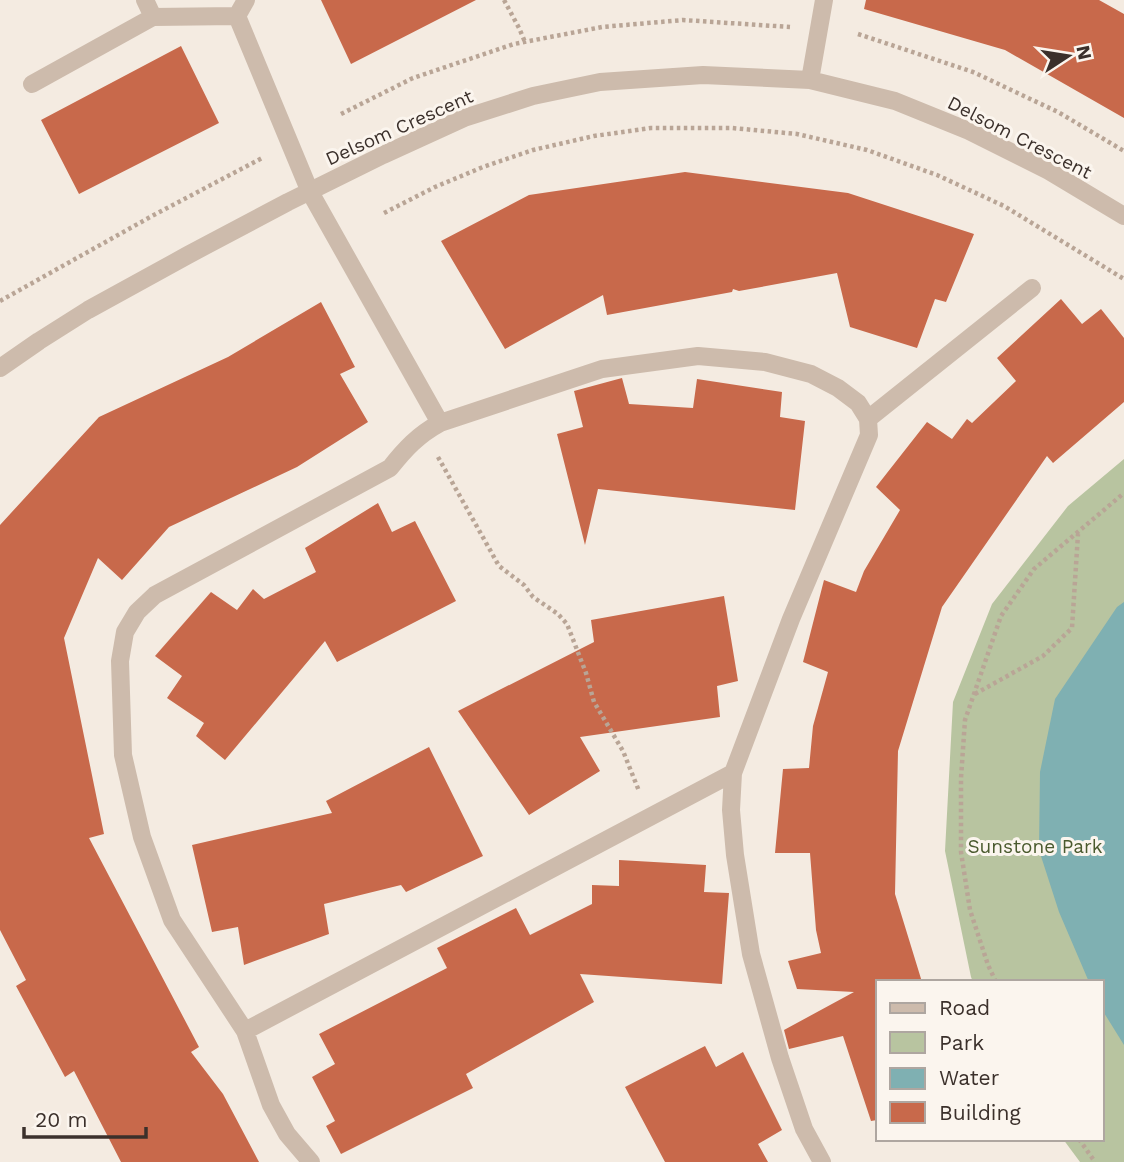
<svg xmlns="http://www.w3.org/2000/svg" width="1124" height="1162" font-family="'Work Sans',sans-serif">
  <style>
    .green { fill: #b8c4a0 }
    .water { fill: #7fb0b2 }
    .building { fill: #c8694b }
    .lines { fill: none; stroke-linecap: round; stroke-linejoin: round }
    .path { stroke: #b9a596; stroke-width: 4.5; stroke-dasharray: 3.5 3.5; stroke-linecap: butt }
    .minor { stroke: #cdbbac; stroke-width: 18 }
    .labels { text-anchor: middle; stroke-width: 6; stroke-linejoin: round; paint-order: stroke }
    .street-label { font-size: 19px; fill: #3b302b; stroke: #fbf5ee }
    .park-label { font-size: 19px; fill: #4a5a2e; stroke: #fbf5ee }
  </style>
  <rect width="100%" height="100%" fill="#f4ebe1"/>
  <path class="green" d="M 1124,459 L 1124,1162 L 1080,1162 L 1063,1139 L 1101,1139 L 1101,982 L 973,982 L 971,977 L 945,851 L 953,702 L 992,604 L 1068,506 Z"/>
  <path class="water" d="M 1124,602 L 1124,1045 L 1101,1008 L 1101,982 L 1089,982 L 1059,912 L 1039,850 L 1040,772 L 1055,699 L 1117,607 Z"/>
  <path class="building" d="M 321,0 L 476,0 L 351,64 Z
    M 866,0 L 1099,0 L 1124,14 L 1124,118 L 1005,50 L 864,9 Z
    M 181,46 L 219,123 L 79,194 L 41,120 Z
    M 685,172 L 848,193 L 974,234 L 946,302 L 935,299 L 917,348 L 850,327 L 837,273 L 739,291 L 733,289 L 732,292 L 607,315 L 603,295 L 505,349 L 441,241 L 529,195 Z
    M 1061,299 L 1082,324 L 1101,309 L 1124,338 L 1124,402 L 1053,463 L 1047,456 L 942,607 L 898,751 L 895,894 L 922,982 L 877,982 L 877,1120 L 871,1121 L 843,1036 L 789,1049 L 784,1030 L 854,992 L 797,989 L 788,961 L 821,953 L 816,930 L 810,853 L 775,853 L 783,769 L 809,768 L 813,726 L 828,672 L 803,662 L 824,580 L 856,592 L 864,571 L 900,510 L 876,487 L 927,422 L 952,439 L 967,419 L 972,423 L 1016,381 L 997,358 Z
    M 321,302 L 355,367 L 340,374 L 368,422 L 297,467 L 169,527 L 122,580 L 98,558 L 64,638 L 104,834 L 89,838 L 199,1047 L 191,1052 L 223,1094 L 259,1162 L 121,1162 L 74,1071 L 65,1077 L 16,986 L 26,980 L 0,930 L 0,525 L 99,417 L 228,357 Z
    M 622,378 L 629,404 L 693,408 L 697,379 L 782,392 L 780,417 L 805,421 L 795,510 L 598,489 L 585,545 L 557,434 L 583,427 L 574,391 Z
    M 378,503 L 392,532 L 415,521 L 456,601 L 337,662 L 325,641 L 225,760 L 196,736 L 204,723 L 167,698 L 182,676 L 155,656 L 211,592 L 237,610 L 253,589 L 264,599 L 316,572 L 305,548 Z
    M 724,596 L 738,681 L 717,686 L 720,717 L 580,737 L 600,771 L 529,815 L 458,711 L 594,642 L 591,620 Z
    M 429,747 L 483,856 L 406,892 L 401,885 L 324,904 L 329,934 L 244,965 L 238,927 L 212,932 L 192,845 L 332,813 L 326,801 Z
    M 619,860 L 706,865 L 704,892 L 729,893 L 722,984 L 580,974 L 594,1002 L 466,1074 L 473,1088 L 341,1154 L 326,1126 L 335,1121 L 312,1077 L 335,1064 L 319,1034 L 447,968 L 437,948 L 516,908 L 530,935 L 592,904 L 592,885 L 619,886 Z
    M 705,1046 L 716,1067 L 743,1052 L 782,1130 L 758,1144 L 768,1162 L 665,1162 L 625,1087 Z"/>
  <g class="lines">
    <path class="path" d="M 504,0 L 519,28 L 525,42
      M 858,34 L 973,72 L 1058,112 L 1124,151
      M 341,114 L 413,78 L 514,44 L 602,27 L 683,20 L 790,27
      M 384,213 L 435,187 L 483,167 L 533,150 L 594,136 L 651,128 L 732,128 L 797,134 L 867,150 L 937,175 L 1004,206 L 1124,279
      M 0,301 L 152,216 L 264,157
      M 438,457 L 499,566 L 524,585 L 533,597 L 558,614 L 567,624 L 586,673 L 594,702 L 623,751 L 639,791
      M 975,694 L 1043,656 L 1072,628 L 1078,534
      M 996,982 L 988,965 L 970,910 L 961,852 L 961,778 L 965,720 L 1001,616 L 1034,569 L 1124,493
      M 1079,1139 L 1095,1162"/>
    <path class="minor" d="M 145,0 L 153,17 L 237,16
      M 237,16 L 310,192 L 440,423
      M 237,16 L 246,0
      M 810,80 L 824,0
      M 32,84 L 153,17
      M 0,368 L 39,341 L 88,310 L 188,255 L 288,202 L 383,155 L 464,118 L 533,96 L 600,82 L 703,75 L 810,80 L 895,101 L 969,131 L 1049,171 L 1124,216
      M 868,419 L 1032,288
      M 245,1031 L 733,773
      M 311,1162 L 287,1134 L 271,1105 L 245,1031 L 172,920 L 142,837 L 123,755 L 120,661 L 125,632 L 137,612 L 155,595 L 390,468 C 405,449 418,435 440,423 L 602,369 L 698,356 L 765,362 L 811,374 L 838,388 L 858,403 L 868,419 L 869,435 L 791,619 L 733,773 L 731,810 L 735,855 L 751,954 L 780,1058 L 804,1129 L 822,1162"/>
  </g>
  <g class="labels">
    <g class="street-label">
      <text transform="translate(399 127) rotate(-24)" y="7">Delsom Crescent</text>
      <text transform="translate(1020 137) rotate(27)" y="7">Delsom Crescent</text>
    </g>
    <g class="park-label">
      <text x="1035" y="853">Sunstone Park</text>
    </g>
  </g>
  <rect x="876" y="980" width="228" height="161" fill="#fbf5ee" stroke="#aea6a0" stroke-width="2"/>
  <rect x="890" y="1003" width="35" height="10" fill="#cdbbac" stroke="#aea6a0" stroke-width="2"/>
  <text x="939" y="1015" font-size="21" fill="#3b302b">Road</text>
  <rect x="890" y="1032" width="35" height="21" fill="#b8c4a0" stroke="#aea6a0" stroke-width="2"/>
  <text x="939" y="1050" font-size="21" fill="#3b302b">Park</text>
  <rect x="890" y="1068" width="35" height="21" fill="#7fb0b2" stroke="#aea6a0" stroke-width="2"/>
  <text x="939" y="1085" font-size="21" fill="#3b302b">Water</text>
  <rect x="890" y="1102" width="35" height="21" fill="#c8694b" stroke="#aea6a0" stroke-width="2"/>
  <text x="939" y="1120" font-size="21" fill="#3b302b">Building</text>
  <g transform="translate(1068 56) rotate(78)" stroke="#fbf5ee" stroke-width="5" paint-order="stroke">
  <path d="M0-5L12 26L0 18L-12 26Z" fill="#3b302b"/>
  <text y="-10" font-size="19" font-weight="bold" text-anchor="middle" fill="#3b302b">N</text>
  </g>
  <path d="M24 1127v10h122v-10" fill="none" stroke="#3b302b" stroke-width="3.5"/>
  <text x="35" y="1127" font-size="21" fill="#3b302b" stroke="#fbf5ee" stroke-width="5" paint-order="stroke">20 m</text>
</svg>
